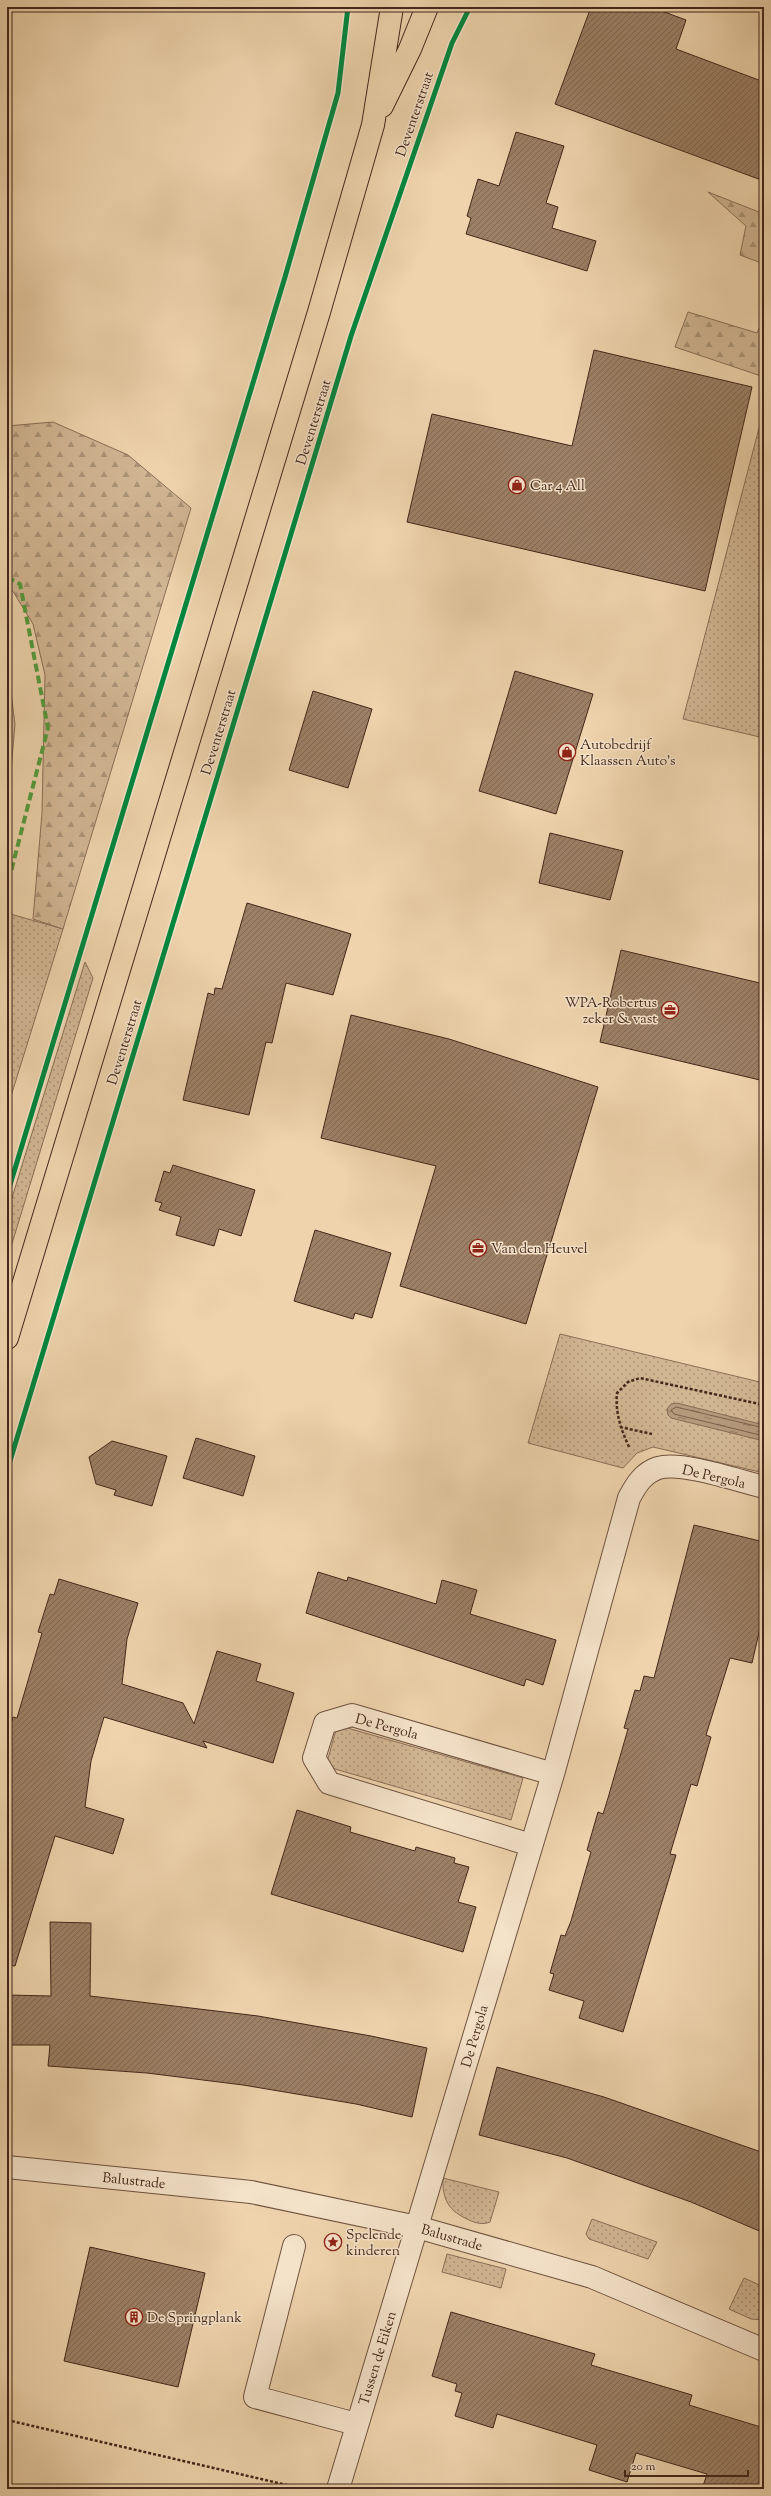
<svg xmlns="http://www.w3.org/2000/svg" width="771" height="2496" font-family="'Sorts Mill Goudy',serif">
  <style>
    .grass { fill: url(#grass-dots); stroke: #8a6e57 }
    .forest { fill: url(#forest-firs); stroke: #8a6e57 }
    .water { fill: url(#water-ripples); stroke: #876b55 }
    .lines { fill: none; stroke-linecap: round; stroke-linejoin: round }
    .shore { stroke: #7c604b; stroke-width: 1 }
    .building { fill: url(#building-hatch); stroke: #43271b }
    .minor-casing { stroke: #6e523f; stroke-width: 24 }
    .major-casing { stroke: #43271b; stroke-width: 24 }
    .path { stroke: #43271b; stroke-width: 2.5; stroke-dasharray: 3 2; stroke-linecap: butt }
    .minor { stroke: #f4e2c9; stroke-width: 22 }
    .major { stroke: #eed3ac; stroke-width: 22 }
    .quiet { stroke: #549c3e; stroke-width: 4; stroke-dasharray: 8 4; stroke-linecap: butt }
    .cycleway-casing { stroke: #f4e2c9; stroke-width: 8 }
    .cycleway { stroke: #00873e; stroke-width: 5 }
    .labels { text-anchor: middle; stroke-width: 3; stroke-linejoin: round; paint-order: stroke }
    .street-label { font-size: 14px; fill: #43271b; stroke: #f4e2c9 }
    .poi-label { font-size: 14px; fill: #43271b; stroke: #f4e2c9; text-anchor: start }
  </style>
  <defs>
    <pattern id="grass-dots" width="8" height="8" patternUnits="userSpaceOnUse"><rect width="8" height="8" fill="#d1b693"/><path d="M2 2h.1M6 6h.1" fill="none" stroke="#ab9477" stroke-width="1.8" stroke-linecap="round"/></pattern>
    <pattern id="forest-firs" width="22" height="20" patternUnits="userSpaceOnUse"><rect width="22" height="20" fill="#d1b693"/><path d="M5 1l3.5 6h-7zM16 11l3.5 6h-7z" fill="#ab9477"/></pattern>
    <pattern id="water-ripples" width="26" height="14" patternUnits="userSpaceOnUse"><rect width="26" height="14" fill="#b4997b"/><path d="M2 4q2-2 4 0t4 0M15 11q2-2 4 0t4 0" fill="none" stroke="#947d64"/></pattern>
    <pattern id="building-hatch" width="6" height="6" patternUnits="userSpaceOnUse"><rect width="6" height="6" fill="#9c8066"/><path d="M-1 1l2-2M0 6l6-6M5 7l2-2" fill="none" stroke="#816953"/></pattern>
  </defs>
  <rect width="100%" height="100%" fill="#eed3ac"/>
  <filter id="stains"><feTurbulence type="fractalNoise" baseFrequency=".005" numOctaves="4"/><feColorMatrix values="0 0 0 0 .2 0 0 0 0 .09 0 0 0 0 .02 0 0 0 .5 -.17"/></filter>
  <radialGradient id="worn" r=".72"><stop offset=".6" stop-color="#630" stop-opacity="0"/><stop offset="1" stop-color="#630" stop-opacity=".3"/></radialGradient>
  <path class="grass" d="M 764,409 L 764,738 L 683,719 Z
    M 7,913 L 63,929 L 7,1109 Z
    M 85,962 L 93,978 L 7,1260 L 7,1214 Z
    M 560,1334 L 764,1383 L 764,1473 L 653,1447 L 637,1453 L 623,1468 L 528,1443 Z
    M 344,1727 L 523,1778 L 511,1820 L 335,1769 L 327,1762 L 336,1730 Z
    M 443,2178 L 499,2192 L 490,2222 C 483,2225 475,2223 469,2220 C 449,2211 442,2200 443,2178 Z
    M 592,2219 L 657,2242 L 648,2259 L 589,2239 L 586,2234 Z
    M 447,2254 L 506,2269 L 501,2288 L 442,2272 Z
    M 744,2278 L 764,2287 L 764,2320 L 751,2319 L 729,2309 Z"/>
  <path class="forest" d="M 708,192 L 764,214 L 764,264 L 740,255 L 746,226 Z
    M 688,312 L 757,333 L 764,318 L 764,377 L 675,347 Z
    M 53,422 L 128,455 L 191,508 L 63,929 L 33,919 L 42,813 L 45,675 L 33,624 L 14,593 L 7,585 L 7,426 Z
    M 7,662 L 15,724 L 7,817 Z"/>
  <path class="water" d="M 677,1403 L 764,1425 L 764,1441 L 671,1418 L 668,1415 L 667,1409 L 671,1404 Z"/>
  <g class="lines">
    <path class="shore" d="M 764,1428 L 676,1407 L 671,1410 L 674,1414 L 764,1436"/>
  </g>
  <path class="building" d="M 591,7 L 651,7 L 686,20 L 676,49 L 764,82 L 764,181 L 555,104 Z
    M 516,132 L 564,146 L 546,203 L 558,207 L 552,228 L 596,241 L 587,271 L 466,234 L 471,218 L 467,216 L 478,179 L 499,186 Z
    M 594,350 L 752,387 L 705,591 L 407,522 L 432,414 L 572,446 Z
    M 515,671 L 593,694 L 556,814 L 479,791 Z
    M 313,691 L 372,709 L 348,788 L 289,770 Z
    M 550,833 L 623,851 L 610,900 L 539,883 Z
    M 247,903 L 351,934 L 333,995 L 286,983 L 272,1043 L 266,1042 L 249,1115 L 183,1100 L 208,993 L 214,995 L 215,988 L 222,989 Z
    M 621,950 L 764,984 L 764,1081 L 600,1042 Z
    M 351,1015 L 449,1039 L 598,1087 L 526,1324 L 400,1286 L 436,1166 L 321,1138 Z
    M 173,1165 L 255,1190 L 241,1236 L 219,1229 L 214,1246 L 176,1235 L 181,1217 L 159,1210 L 162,1203 L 155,1201 L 164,1171 L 170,1173 Z
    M 315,1230 L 391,1253 L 372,1318 L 355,1313 L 353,1319 L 294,1301 Z
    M 196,1438 L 255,1456 L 243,1496 L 183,1478 Z
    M 112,1441 L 167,1456 L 152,1506 L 114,1495 L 116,1490 L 96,1484 L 89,1457 Z
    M 694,1525 L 764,1542 L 764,1611 L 752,1663 L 730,1658 L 706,1735 L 711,1737 L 697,1786 L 691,1784 L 670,1854 L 676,1855 L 623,2032 L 579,2018 L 584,2001 L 549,1990 L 554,1974 L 550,1973 L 561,1935 L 565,1936 L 571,1921 L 591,1852 L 587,1850 L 598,1812 L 603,1814 L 608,1798 L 628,1729 L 624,1728 L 635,1690 L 640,1691 L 644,1676 L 654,1678 Z
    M 318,1572 L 347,1581 L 348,1577 L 436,1604 L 442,1580 L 477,1590 L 470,1614 L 556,1640 L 543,1685 L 526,1679 L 524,1686 L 306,1613 Z
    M 59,1579 L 138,1603 L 127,1639 L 122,1684 L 183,1703 L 194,1724 L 217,1651 L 261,1664 L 256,1681 L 294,1693 L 273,1763 L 203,1741 L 207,1748 L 104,1717 L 91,1761 L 85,1807 L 124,1819 L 113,1854 L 55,1836 L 15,1966 L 7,1965 L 7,1737 L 13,1717 L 17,1718 L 42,1633 L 38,1632 L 50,1594 L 54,1595 Z
    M 297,1810 L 351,1827 L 350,1832 L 415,1851 L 416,1847 L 455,1858 L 454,1863 L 469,1867 L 458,1902 L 476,1907 L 463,1952 L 271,1894 Z
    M 50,1922 L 91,1923 L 90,1996 L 258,2016 L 371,2036 L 427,2048 L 412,2117 L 356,2104 L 243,2085 L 147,2073 L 48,2066 L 50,2045 L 7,2045 L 7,1995 L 51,1996 Z
    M 497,2067 L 604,2097 L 764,2153 L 764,2233 L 691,2202 L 567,2158 L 479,2135 Z
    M 90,2247 L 205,2273 L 178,2387 L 64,2361 Z
    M 451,2312 L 595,2354 L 591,2365 L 692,2395 L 689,2405 L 764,2428 L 764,2489 L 702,2489 L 707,2474 L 636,2453 L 627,2482 L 589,2470 L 597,2445 L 497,2414 L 493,2428 L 455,2416 L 462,2393 L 455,2391 L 457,2384 L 432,2376 Z"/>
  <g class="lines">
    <defs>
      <path id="minor" d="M 531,1845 L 329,1783 L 314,1758 L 325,1723 L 352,1715 L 553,1774
        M 7,2167 L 251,2192 L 417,2227 L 592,2277 L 764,2350
        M 294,2246 L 255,2397 L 356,2424
        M 338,2489 L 553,1774 L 629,1498 C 636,1485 643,1473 658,1468 C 682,1461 739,1481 764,1487"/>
      <path id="major" d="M 382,106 L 410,49 L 427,7
        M 7,1338 L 319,312 L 373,125 L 392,7"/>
    </defs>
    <use href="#minor" class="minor-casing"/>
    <use href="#major" class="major-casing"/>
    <path class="path" d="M 620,1427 L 652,1434
      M 629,1447 C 621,1429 615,1413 617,1393 L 628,1382 L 640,1378 L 764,1405
      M 7,2420 L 304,2489"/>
    <use href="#minor" class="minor"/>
    <use href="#major" class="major"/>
    <path class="quiet" d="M 7,577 L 20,584 L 48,728 L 7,887"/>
    <defs>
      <path id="cycleway" d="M 7,1195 L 285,277 L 338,93 L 348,7
        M 7,1471 L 351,336 L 452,43 L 470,7"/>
    </defs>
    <use href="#cycleway" class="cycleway-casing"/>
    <use href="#cycleway" class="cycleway"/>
  </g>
  <defs>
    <symbol id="shop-ring" viewBox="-11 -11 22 22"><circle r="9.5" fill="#f4e2c9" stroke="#8f2418" stroke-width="1.5"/><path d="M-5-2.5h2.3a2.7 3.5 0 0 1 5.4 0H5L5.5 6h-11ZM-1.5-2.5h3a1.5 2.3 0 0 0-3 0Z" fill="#8f2418"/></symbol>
    <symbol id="office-ring" viewBox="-11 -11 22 22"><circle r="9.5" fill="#f4e2c9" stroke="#8f2418" stroke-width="1.5"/><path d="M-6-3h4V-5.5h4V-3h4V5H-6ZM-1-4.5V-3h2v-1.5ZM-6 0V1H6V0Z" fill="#8f2418"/></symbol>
    <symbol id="sight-ring" viewBox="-11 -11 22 22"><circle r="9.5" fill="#f4e2c9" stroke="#8f2418" stroke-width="1.5"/><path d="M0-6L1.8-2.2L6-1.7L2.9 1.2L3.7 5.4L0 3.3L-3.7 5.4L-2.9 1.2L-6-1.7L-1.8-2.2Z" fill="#8f2418"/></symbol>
    <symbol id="building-ring" viewBox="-11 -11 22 22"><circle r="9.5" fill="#f4e2c9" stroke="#8f2418" stroke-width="1.5"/><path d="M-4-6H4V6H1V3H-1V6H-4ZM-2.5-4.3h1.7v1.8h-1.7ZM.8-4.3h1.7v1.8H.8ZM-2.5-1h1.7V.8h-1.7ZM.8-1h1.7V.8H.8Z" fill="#8f2418"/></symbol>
  </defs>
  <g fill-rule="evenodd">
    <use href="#shop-ring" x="507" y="475" width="20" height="20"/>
    <use href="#shop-ring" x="557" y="742" width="20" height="20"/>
    <use href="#office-ring" x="660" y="1000" width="20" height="20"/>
    <use href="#office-ring" x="468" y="1238" width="20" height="20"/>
    <use href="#sight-ring" x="323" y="2232" width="20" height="20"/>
    <use href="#building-ring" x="124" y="2307" width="20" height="20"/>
  </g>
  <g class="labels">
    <g class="street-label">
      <text transform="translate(414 114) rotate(-71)" y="5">Deventerstraat</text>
      <text transform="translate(313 422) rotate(-73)" y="5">Deventerstraat</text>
      <text transform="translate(218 732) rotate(-73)" y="5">Deventerstraat</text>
      <text transform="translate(124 1042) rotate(-73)" y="5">Deventerstraat</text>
      <text transform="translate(714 1476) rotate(13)" y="5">De Pergola</text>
      <text transform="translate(387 1726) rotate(15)" y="5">De Pergola</text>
      <text transform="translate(474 2036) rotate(-74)" y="5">De Pergola</text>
      <text transform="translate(134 2180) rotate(6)" y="5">Balustrade</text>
      <text transform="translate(452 2237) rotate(16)" y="5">Balustrade</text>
      <text transform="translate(377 2358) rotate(-73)" y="5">Tussen de Eiken</text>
    </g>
    <g class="poi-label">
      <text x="530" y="490">Car 4 All</text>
      <text x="580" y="749">Autobedrijf<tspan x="580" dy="16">Klaassen Auto's</tspan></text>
      <text x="657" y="1007" text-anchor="end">WPA-Robertus<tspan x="657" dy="16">zeker &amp; vast</tspan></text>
      <text x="491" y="1253">Van den Heuvel</text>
      <text x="346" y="2239">Spelende<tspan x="346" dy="16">kinderen</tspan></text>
      <text x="147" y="2322">De Springplank</text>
    </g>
  </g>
  <rect width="771" height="2496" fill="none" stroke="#eed3ac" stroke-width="24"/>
  <rect x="8" y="8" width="755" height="2480" fill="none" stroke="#43271b" stroke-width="2"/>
  <rect x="12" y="12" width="747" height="2472" fill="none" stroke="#43271b"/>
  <path d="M625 2470v6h123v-6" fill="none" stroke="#43271b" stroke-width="2"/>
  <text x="631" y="2470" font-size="12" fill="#43271b" stroke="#f4e2c9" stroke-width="3" paint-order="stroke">20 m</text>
  <rect width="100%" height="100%" filter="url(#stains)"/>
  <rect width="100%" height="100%" fill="url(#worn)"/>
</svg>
